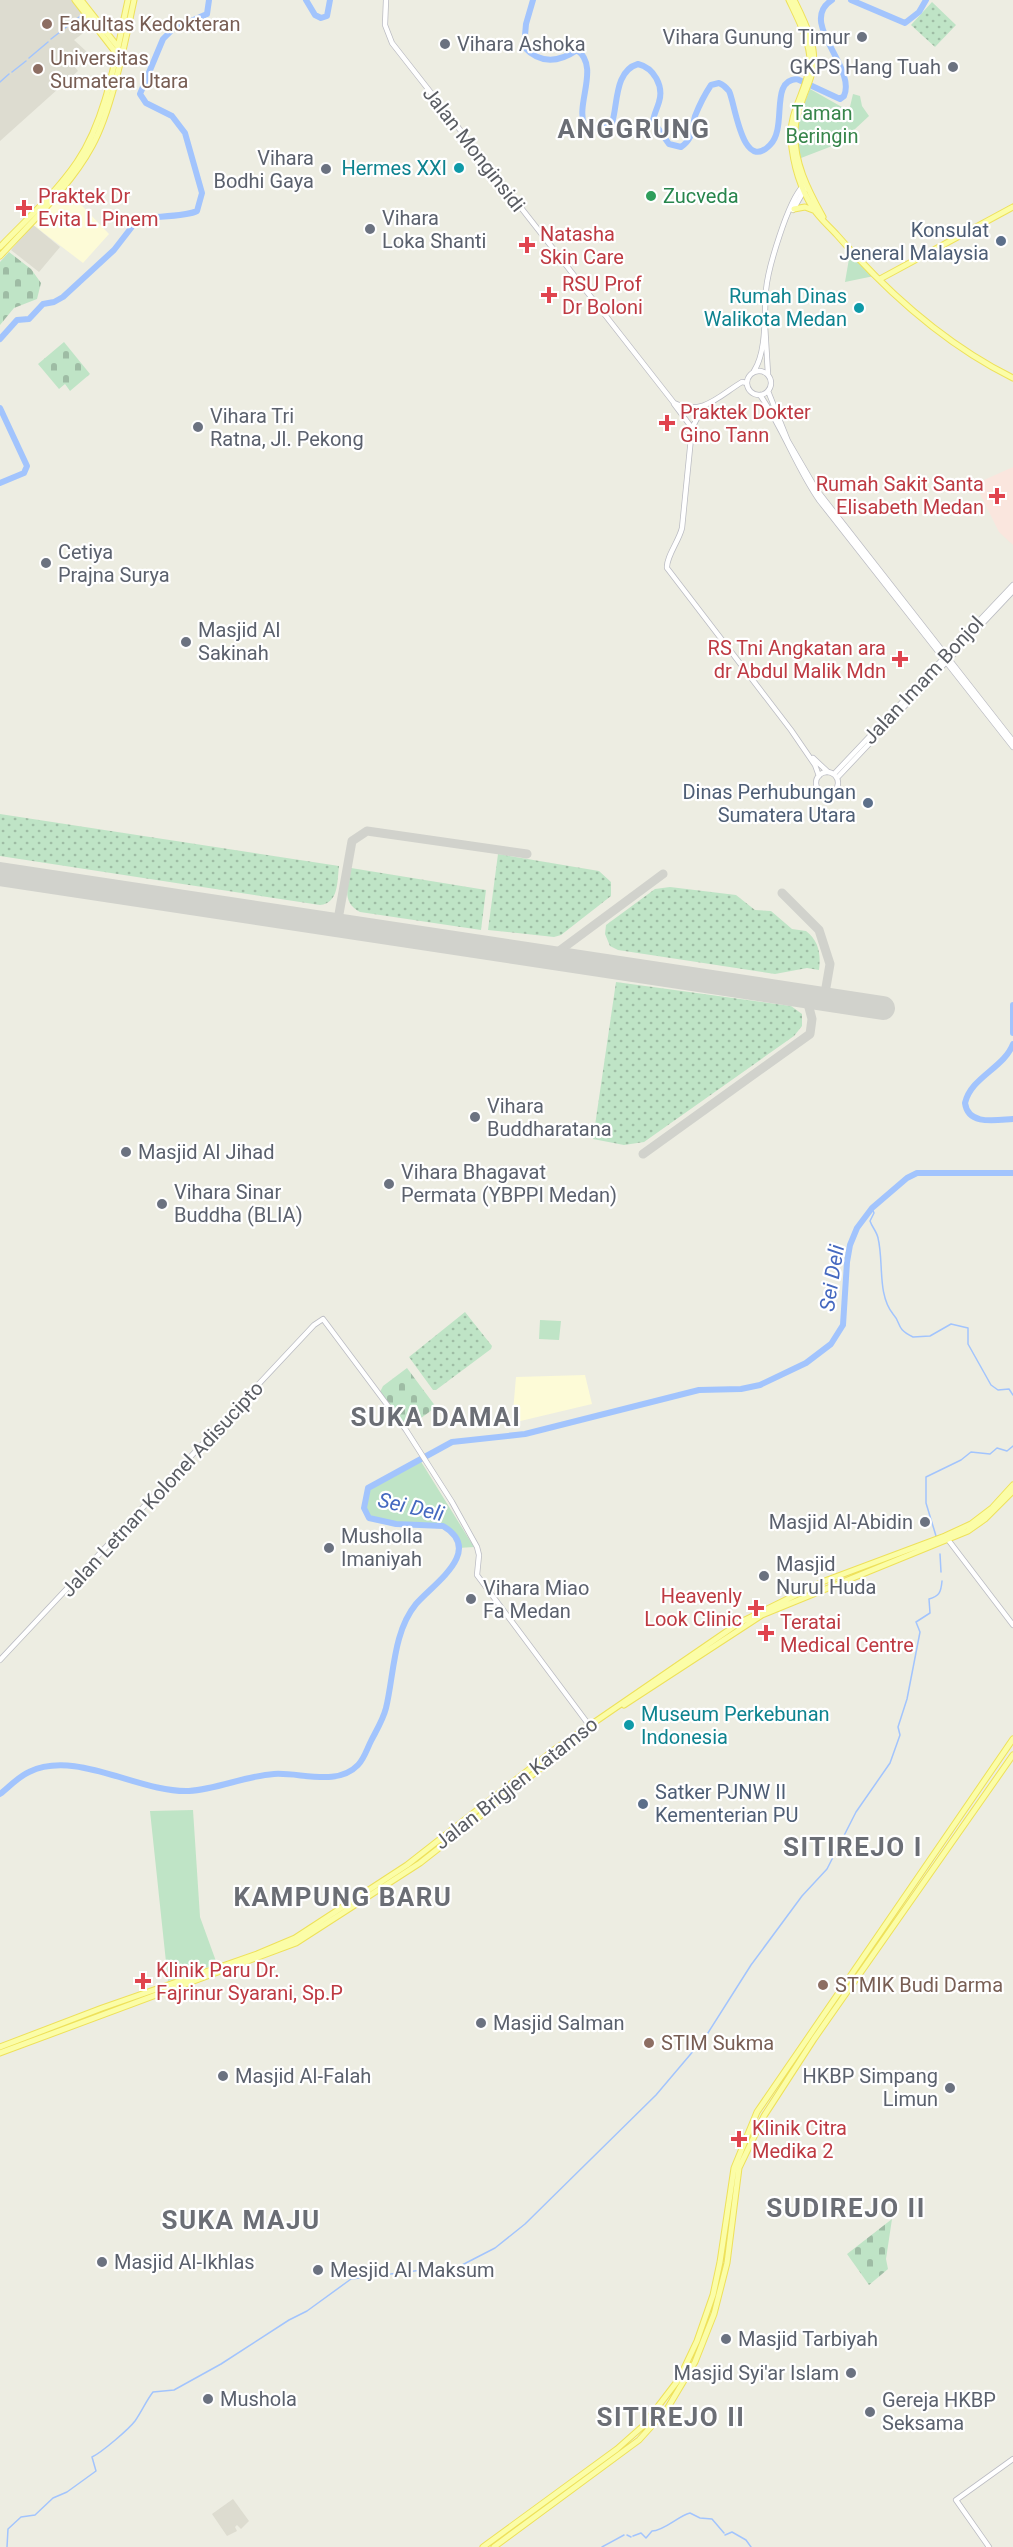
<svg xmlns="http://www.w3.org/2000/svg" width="1013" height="2547" font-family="Roboto,sans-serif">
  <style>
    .commercial { fill: #fdfbd7 }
    .education { fill: #dddcd0 }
    .medical { fill: #fae6de }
    .grass { fill: url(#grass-dots) }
    .cemetery { fill: url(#cemetery-stones) }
    .park { fill: #bfe4c6 }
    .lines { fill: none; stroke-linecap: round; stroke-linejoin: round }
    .stream { stroke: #a2c4fd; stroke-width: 1.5 }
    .river { stroke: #a2c4fd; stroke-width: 6 }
    .taxiway { stroke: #d1d2cc; stroke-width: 9 }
    .runway { stroke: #d1d2cc; stroke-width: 24 }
    .secondary-casing { stroke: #bbbcc3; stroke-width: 6 }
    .primary-casing { stroke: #eee15a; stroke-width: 7 }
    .secondary { stroke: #fff; stroke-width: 4.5 }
    .primary { stroke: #fbfda7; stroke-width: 5 }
    .education-dot { fill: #8d6e63; stroke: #fff; stroke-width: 2 }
    .worship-dot { fill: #6b7280; stroke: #fff; stroke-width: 2 }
    .culture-dot { fill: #0f9aa8; stroke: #fff; stroke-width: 2 }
    .leisure-dot { fill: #2e9e5b; stroke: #fff; stroke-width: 2 }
    .health-dot { fill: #e0444e; stroke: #fff; stroke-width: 2 }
    .service-dot { fill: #5c6f8a; stroke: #fff; stroke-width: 2 }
    .labels { text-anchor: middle; stroke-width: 4.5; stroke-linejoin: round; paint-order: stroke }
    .education-label { font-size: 20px; fill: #785e54; stroke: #fff; text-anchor: start }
    .worship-label { font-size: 20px; fill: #5b616d; stroke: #fff; text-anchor: start }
    .park-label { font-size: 20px; fill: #37854a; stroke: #fff }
    .street-label { font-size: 20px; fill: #5a5d63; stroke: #fff }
    .culture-label { font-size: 20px; fill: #0d838f; stroke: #fff; text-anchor: end }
    .health-label { font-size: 20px; fill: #be3a42; stroke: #fff; text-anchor: start }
    .leisure-label { font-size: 20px; fill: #27864d; stroke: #fff; text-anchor: start }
    .service-label { font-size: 20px; fill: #4e5e75; stroke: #fff; text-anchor: end }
    .water-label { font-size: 21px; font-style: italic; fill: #4569c0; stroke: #fff }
    .district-label { font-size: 26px; font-weight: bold; letter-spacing: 1.5px; fill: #6b6e75; stroke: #fff }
  </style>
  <defs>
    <pattern id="grass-dots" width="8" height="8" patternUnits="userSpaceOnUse" patternTransform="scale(1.5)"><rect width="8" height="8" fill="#bfe4c6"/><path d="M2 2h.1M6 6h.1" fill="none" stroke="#9ebca4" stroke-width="1.8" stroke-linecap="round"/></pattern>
    <pattern id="cemetery-stones" width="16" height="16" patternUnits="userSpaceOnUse" patternTransform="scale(1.5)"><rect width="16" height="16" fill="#bfe4c6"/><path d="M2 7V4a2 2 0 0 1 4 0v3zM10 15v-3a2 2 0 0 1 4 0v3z" fill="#9ebca4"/></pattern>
  </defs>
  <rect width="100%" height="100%" fill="#edede2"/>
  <path class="commercial" d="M 64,187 L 109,234 L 83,263 L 32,224 Z
    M 585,1375 L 592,1404 L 512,1423 L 516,1377 Z"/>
  <path class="education" d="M 0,0 L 73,0 L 87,16 L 86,23 L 90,28 L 74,40 L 87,52 L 75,67 L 78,71 L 0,141 Z
    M 32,224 L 60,247 L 39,272 L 11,250 Z
    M 233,2499 L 249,2521 L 241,2529 L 237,2525 L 235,2527 L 237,2531 L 227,2536 L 212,2514 Z"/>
  <path class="medical" d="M 1013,467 L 1013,545 L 999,532 L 975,484 Z"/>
  <path class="grass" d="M 932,2 L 956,25 L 935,47 L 911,25 Z
    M 0,814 L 339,866 C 337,882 339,903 320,905 L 0,856 Z
    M 498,854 L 599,871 L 611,882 L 611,896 L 561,935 L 554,937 L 488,930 Z
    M 351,868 L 486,890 L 481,930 L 360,912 C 341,902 348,886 351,868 Z
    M 670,887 L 736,895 L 755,910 L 771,911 L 792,929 L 806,931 C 819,941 821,954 819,970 L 807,968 L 775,974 L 618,950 L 610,946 L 605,934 L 606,925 L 655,889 Z
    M 616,982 L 791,1006 L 802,1014 L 802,1026 L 794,1036 L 644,1142 L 624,1145 L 593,1139 Z
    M 465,1312 L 492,1346 L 491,1349 L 436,1390 L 433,1390 L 409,1357 Z"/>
  <path class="cemetery" d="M 9,252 L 31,269 L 41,283 L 37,299 L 14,308 L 0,325 L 0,262 Z
    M 64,342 L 90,374 L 70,391 L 65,384 L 59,389 L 38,364 Z
    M 407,1368 L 436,1407 L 413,1424 L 403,1422 L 380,1392 L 383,1386 Z
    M 892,2219 L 886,2259 L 888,2269 L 869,2285 L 847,2254 Z"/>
  <path class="park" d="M 810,89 L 849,111 L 853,94 L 860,96 L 862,106 L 869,116 L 840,143 L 801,158 C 793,133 800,113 810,89 Z
    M 850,253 L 874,276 L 845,282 Z
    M 540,1320 L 561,1321 L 559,1340 L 539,1339 Z
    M 420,1460 L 474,1547 L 458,1548 C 451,1510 396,1530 369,1518 L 364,1508 L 368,1488 Z
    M 193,1810 L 200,1917 L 217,1964 L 168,1981 L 150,1811 Z"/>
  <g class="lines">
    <path class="stream" d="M 51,39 L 83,14
      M 29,58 L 48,42
      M 12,72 L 26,61
      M 0,82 L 9,74
      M 872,1208 L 874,1213 L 870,1221 C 872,1227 877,1232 878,1238 C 884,1262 877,1294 893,1314 C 902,1324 895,1328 913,1337 L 930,1336 L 951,1324 L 968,1328 L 968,1344 L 991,1385 L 998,1390 L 1009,1389 L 1013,1395
      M 936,1536 L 926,1503 L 926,1477 L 961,1460 L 971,1452 L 990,1454 L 997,1448 L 1007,1451 L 1013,1446
      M 940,1554 L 941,1572
      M 627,2535 L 631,2537
      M 725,2535 L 732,2532 L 746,2540 L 751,2547
      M 633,2536 L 641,2533 L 646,2538 L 652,2531 C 664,2531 678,2516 690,2513 L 700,2518 L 712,2519 L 724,2533
      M 7,2547 L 8,2529 L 21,2517 L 35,2515 L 53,2498 L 67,2492 L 96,2471 L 92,2457 C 101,2453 129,2429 135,2421 C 142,2411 146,2401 153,2392 L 174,2390 L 221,2364 L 289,2320 L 307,2311 L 351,2279 L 462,2265 L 495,2248 L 525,2224 L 656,2095 L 706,2036 L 751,1965 L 802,1896 L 827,1869 L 856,1812 L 890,1763 L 900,1735 L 898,1727 L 907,1699 L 920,1632 L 916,1622 L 930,1613 L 929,1599 C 939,1596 941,1593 942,1581
      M 602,2547 L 624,2535"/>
    <path class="river" d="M 306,0 L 315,15 L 321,18 L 327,16 L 330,0
      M 533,0 L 526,24 L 524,47 C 540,64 558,63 577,50 C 600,66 576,103 584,124 C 595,130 602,130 612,123 C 618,105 614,71 638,64 C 654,68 664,86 659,102 C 657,109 654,114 653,121 L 669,144 L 681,147 C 694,138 691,130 695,116 C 699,106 705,94 711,85 L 719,83 C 724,85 726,87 729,91 C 735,102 742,174 770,145 C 788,127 769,80 797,79 L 840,99 L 844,96 C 857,67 797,22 832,0
      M 851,0 L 905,23 L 919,12 L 926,0
      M 0,339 L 17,320 L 29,319 L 43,304 L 54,302 L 63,297 L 114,250 L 138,219 C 154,216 186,217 197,211 L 202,193 L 185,133 L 172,116 L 146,103 L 140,94 L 163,39 L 173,29 L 207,14 L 209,0
      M 0,408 L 27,466 L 24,473 L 0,483
      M 1013,1005 L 1013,1033
      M 1013,1044 C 1004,1068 971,1077 965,1103 C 968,1126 996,1120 1013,1119
      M 0,1794 C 9,1787 18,1777 29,1772 C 76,1749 139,1793 189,1791 C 218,1789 245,1776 274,1774 C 300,1772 337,1787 358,1765 C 364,1759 367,1749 371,1741 C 376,1731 383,1720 386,1708 C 394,1675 393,1632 416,1604 C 433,1584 485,1551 443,1526 L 396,1524 L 369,1518 L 364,1508 L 368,1488 L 452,1442 L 525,1434 L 699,1390 L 741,1389 L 760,1385 L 806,1363 L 831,1344 L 843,1325 L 847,1262 L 850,1245 L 857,1228 L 872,1208 L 907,1178 L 917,1173 L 1013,1173"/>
    <path class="taxiway" d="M 782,893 L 819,930 L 830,964 L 824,999
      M 339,914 L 352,841 L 367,831 L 527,854
      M 551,957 L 663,874
      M 643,1154 L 810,1034 L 812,1019 L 806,996"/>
    <path class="runway" d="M 0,874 L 883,1008"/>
    <defs>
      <path id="secondary" d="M 386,0 L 385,25 L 392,43 L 674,403 C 702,417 720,395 742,382 L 747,383
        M 793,210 L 805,189
        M 765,325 L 768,374
        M747 383a12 12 0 1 1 24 0a12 12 0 1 1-24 0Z
        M 754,371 C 767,351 764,315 766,290 C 768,268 788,201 803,186
        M 768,391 L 788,441 L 816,489 L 1013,741
        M 760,395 C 783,428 796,467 819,500 L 1013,747
        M 674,404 L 692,428
        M 703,407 L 692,428 L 682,528 C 679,541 666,557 667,568 L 791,730 L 815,765 L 819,776
        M 813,758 L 828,772
        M816 783a11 11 0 1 1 22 0a11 11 0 1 1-22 0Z
        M 834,774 L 1013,585
        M 837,778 L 1013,591
        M 946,1537 L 1013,1625
        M 0,1660 L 314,1325 L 323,1319 L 406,1430 L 452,1502 L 477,1547 L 479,1555 L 477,1575 L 589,1725
        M 989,2547 L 956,2500 L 1013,2459"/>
      <path id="primary" d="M 75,0 L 116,53
        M 81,0 L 118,47
        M 789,0 C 798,19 811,43 810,64 C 807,91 789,111 791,139 C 793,163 800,188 813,208 C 819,218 829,226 837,235 C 886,291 946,345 1013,378
        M 794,0 C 805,22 820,51 811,76 C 806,93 796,110 795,129 C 793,161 808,190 823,217
        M 794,209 L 805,207 L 813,210
        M 0,247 C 26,220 56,193 77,162 C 108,116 116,53 128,0
        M 0,256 C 31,222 70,187 92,146 C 112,110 125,42 134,0
        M 880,279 L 1013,207
        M 624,1705 L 762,1615 L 968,1531 L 985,1519 L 1013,1491
        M 0,2047 L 102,2008 L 257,1954 L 295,1938 L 407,1865 L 554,1750 L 739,1623 L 822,1582 L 945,1536 L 971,1524 L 992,1508 L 1013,1485
        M 0,2053 L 296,1943 L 420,1863 L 592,1728
        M 483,2547 L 617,2449 L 643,2426 L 679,2379 L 697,2341 L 713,2295 L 720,2262 L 734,2168 L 757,2112 L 1013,1739
        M 494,2547 L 639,2440 L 667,2409 L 695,2362 L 714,2314 L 727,2263 L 739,2168 L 764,2116 L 814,2039 L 1013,1755"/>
    </defs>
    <use href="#secondary" class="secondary-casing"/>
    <use href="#primary" class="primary-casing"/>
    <use href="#secondary" class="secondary"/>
    <use href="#primary" class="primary"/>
  </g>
  <g class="education-dot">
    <circle cx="47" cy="24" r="6"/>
    <circle cx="38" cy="69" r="6"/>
    <circle cx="823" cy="1985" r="6"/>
    <circle cx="649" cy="2043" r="6"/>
  </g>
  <g class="worship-dot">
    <circle cx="862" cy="37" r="6"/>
    <circle cx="445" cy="44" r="6"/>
    <circle cx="953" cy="67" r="6"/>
    <circle cx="326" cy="169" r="6"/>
    <circle cx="370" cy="229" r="6"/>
    <circle cx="198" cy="427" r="6"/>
    <circle cx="46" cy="563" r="6"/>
    <circle cx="186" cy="642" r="6"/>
    <circle cx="475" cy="1117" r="6"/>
    <circle cx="126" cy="1152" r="6"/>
    <circle cx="389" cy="1184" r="6"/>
    <circle cx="162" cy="1204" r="6"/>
    <circle cx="925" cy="1522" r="6"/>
    <circle cx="329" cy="1548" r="6"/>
    <circle cx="764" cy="1576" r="6"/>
    <circle cx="471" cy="1599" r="6"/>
    <circle cx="481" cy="2023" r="6"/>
    <circle cx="223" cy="2076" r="6"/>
    <circle cx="950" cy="2088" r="6"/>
    <circle cx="102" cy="2262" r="6"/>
    <circle cx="318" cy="2270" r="6"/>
    <circle cx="726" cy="2339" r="6"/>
    <circle cx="851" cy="2373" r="6"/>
    <circle cx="208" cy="2399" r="6"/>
    <circle cx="870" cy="2412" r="6"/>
  </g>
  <g class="culture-dot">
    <circle cx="459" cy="168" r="6"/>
    <circle cx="859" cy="308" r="6"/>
    <circle cx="629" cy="1725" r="6"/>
  </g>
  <circle class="leisure-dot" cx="651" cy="196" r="6"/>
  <g class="health-dot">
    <path d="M21 199h6v6h6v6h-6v6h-6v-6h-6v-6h6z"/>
    <path d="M524 236h6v6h6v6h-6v6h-6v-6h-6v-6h6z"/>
    <path d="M546 286h6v6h6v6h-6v6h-6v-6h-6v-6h6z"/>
    <path d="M664 414h6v6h6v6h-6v6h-6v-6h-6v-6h6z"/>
    <path d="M994 487h6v6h6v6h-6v6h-6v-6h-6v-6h6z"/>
    <path d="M897 650h6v6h6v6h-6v6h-6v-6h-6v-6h6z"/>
    <path d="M753 1599h6v6h6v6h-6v6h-6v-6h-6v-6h6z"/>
    <path d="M763 1624h6v6h6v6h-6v6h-6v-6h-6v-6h6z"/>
    <path d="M140 1972h6v6h6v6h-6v6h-6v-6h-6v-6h6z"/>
    <path d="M736 2130h6v6h6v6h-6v6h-6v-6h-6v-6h6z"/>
  </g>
  <g class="service-dot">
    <circle cx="1001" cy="241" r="6"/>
    <circle cx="868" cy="803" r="6"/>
    <circle cx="643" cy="1804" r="6"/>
  </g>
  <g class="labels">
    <g class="education-label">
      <text x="59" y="31">Fakultas Kedokteran</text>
      <text x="50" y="65">Universitas<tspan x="50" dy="23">Sumatera Utara</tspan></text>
      <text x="835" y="1992">STMIK Budi Darma</text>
      <text x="661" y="2050">STIM Sukma</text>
    </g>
    <g class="worship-label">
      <text x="850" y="44" text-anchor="end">Vihara Gunung Timur</text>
      <text x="457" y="51">Vihara Ashoka</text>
      <text x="941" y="74" text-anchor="end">GKPS Hang Tuah</text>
      <text x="314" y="165" text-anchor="end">Vihara<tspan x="314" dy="23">Bodhi Gaya</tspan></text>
      <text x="382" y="225">Vihara<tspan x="382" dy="23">Loka Shanti</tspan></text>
      <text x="210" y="423">Vihara Tri<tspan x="210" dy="23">Ratna, Jl. Pekong</tspan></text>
      <text x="58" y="559">Cetiya<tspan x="58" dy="23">Prajna Surya</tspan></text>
      <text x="198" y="637">Masjid Al<tspan x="198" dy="23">Sakinah</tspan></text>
      <text x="487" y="1113">Vihara<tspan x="487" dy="23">Buddharatana</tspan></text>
      <text x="138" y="1159">Masjid Al Jihad</text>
      <text x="401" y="1179">Vihara Bhagavat<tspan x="401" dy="23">Permata (YBPPI Medan)</tspan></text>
      <text x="174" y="1199">Vihara Sinar<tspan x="174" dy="23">Buddha (BLIA)</tspan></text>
      <text x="913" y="1529" text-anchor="end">Masjid Al-Abidin</text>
      <text x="341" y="1543">Musholla<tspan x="341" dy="23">Imaniyah</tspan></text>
      <text x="776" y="1571">Masjid<tspan x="776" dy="23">Nurul Huda</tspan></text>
      <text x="483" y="1595">Vihara Miao<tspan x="483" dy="23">Fa Medan</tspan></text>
      <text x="493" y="2030">Masjid Salman</text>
      <text x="235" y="2083">Masjid Al-Falah</text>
      <text x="938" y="2083" text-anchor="end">HKBP Simpang<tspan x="938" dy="23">Limun</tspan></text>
      <text x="114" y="2269">Masjid Al-Ikhlas</text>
      <text x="330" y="2277">Mesjid Al Maksum</text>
      <text x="738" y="2346">Masjid Tarbiyah</text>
      <text x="839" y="2380" text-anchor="end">Masjid Syi'ar Islam</text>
      <text x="220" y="2406">Mushola</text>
      <text x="882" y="2407">Gereja HKBP<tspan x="882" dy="23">Seksama</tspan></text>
    </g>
    <g class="park-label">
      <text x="822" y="120">Taman<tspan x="822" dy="23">Beringin</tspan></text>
    </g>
    <g class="street-label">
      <text transform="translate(474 149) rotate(52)" y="7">Jalan Monginsidi</text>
      <text transform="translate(923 680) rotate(-47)" y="7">Jalan Imam Bonjol</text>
      <text transform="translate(162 1489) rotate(-47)" y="7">Jalan Letnan Kolonel Adisucipto</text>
      <text transform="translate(516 1783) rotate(-38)" y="7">Jalan Brigjen Katamso</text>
    </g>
    <g class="culture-label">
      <text x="447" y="175">Hermes XXI</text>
      <text x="847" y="303">Rumah Dinas<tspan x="847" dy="23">Walikota Medan</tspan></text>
      <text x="641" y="1721" text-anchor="start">Museum Perkebunan<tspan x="641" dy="23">Indonesia</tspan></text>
    </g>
    <g class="health-label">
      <text x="38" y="203">Praktek Dr<tspan x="38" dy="23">Evita L Pinem</tspan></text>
      <text x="540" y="241">Natasha<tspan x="540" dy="23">Skin Care</tspan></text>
      <text x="562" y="291">RSU Prof<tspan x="562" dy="23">Dr Boloni</tspan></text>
      <text x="680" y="419">Praktek Dokter<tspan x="680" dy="23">Gino Tann</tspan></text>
      <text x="984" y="491" text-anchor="end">Rumah Sakit Santa<tspan x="984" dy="23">Elisabeth Medan</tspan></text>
      <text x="886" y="655" text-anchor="end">RS Tni Angkatan ara<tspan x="886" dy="23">dr Abdul Malik Mdn</tspan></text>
      <text x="742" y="1603" text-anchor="end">Heavenly<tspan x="742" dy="23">Look Clinic</tspan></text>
      <text x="780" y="1629">Teratai<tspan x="780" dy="23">Medical Centre</tspan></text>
      <text x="156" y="1977">Klinik Paru Dr.<tspan x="156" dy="23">Fajrinur Syarani, Sp.P</tspan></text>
      <text x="752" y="2135">Klinik Citra<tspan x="752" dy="23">Medika 2</tspan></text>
    </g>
    <g class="leisure-label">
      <text x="663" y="203">Zucveda</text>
    </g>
    <g class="service-label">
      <text x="989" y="237">Konsulat<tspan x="989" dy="23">Jeneral Malaysia</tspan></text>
      <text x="856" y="799">Dinas Perhubungan<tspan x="856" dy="23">Sumatera Utara</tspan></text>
      <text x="655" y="1799" text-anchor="start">Satker PJNW II<tspan x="655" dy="23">Kementerian PU</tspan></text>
    </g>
    <g class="water-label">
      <text transform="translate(832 1278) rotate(-81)" y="7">Sei Deli</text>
      <text transform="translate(411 1507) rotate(13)" y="7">Sei Deli</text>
    </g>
    <g class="district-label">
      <text x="634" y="138">ANGGRUNG</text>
      <text x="436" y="1426">SUKA DAMAI</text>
      <text x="853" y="1856">SITIREJO I</text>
      <text x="343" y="1906">KAMPUNG BARU</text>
      <text x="846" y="2217">SUDIREJO II</text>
      <text x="241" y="2229">SUKA MAJU</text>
      <text x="671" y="2426">SITIREJO II</text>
    </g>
  </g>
</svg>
